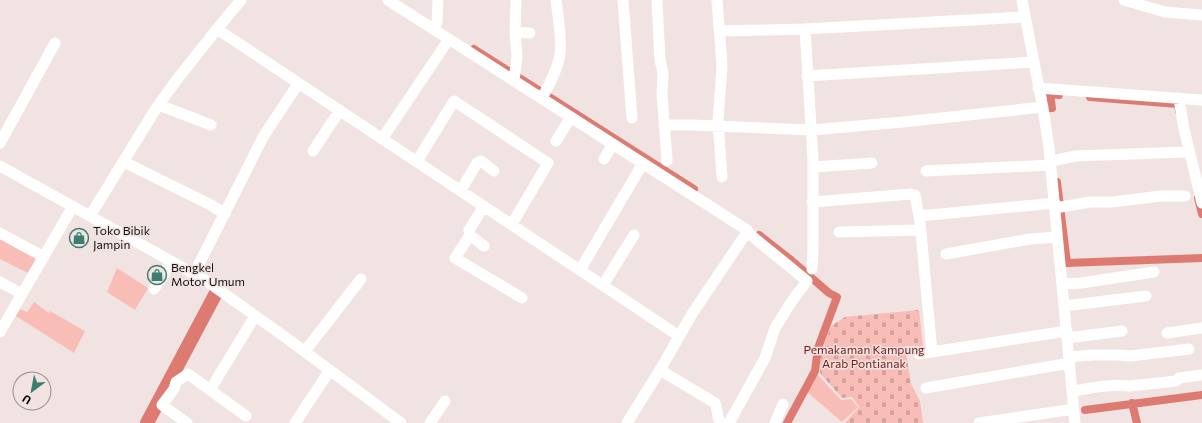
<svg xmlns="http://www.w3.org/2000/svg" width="1202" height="423" font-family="Commissioner,sans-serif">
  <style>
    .grass { fill: #f8bdb6 }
    .cemetery { fill: url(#cemetery-stones) }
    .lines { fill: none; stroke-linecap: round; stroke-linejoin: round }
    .canal { stroke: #dd7b73; stroke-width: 8 }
    .river { stroke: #dd7b73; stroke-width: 14 }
    .minor { stroke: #fff; stroke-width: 11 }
    .labels { text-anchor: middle; stroke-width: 3; stroke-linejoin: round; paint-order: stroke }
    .poi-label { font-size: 12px; fill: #130e0e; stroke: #f1e3e1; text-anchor: start }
    .park-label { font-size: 12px; fill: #711918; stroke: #f1e3e1 }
  </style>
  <defs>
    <pattern id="cemetery-stones" width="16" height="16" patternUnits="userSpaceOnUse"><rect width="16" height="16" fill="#f8bdb6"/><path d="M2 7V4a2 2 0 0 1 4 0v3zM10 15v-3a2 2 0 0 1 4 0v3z" fill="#d4a19b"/></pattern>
  </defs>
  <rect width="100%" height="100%" fill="#f1e3e1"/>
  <path class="grass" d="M 0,239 L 38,256 L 28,273 L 0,259 Z
    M 117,268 L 148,288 L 135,310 L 107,292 Z
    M 34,302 L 49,313 L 50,311 L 85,331 L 74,353 L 16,316 L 20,309 L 27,312 Z
    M 817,374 L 841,400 L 851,399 L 858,407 L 842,422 L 807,392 Z"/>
  <path class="cemetery" d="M 919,310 L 923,346 L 905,346 L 911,384 L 920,401 L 923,423 L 845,423 L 859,407 L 852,397 L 842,398 L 820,373 L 821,353 L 831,326 L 845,317 Z"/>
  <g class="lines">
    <path class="canal" d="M 474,49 L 694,189
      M 1090,97 L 1178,104 L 1179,111
      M 1037,109 L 1052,108 L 1050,94 L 1059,95
      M 1057,182 L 1067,263 L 1202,258
      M 1198,198 L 1202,214
      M 759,235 L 791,260 L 829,293 L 837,297 L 818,348 L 815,371 L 787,423
      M 1132,403 L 1137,423
      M 1085,410 L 1202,395"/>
    <path class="river" d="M 147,423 L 216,293"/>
    <path class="minor" d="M 388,0 L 747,230 L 745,235 L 692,314 L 660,370 L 627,423
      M 623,0 L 632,118
      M 657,0 L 660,60 L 663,73 L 662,93 L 667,161
      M 717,0 L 722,66 L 718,121 L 722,177
      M 1022,0 L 1044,114 L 1049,148 L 1075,423
      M 1124,0 L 1165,12 L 1202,15
      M 217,29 L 241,0
      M 433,29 L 437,22 L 438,0
      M 805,29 L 813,159 L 813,250 L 812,269
      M 720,31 L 805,29 L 1025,17
      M 515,32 L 516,0
      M 807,76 L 1034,62
      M 514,81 L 517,57 L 515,32 L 530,33
      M 1038,88 L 1202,100
      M 542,98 C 549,85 558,69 560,54 C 562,37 558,17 556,0
      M 1179,99 L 1184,129 L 1202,203
      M 159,105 L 211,125
      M 664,125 L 693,125 L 811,130 L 903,122 L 1043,107
      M 382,139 L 449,39
      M 556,141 L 571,117
      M 0,143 L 55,43
      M 313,151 L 340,110
      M 604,159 L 613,144
      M 417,161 L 454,101 L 548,163 L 512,224
      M 1051,161 L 1076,156 L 1186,152
      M 124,162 L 211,205 L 225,214
      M 0,166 L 205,280 L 285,337 L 401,423
      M 813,167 L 872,163
      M 926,171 L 1051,165
      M 461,190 L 477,163 L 481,161 L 494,171
      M 812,202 L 911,194 L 915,195 L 920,222 L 932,352
      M 484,206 L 469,230 L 470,235 L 484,246
      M 1055,208 L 1090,202 L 1112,202 L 1161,196 L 1185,196
      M 90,216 L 155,110 L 175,82 L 217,29 L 679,336
      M 919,216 L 1055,203
      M 839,232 L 920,230
      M 0,233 L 44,257
      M 470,235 L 455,258 L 522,298
      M 946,254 L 1030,239 L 1057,237
      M 580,270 L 643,163
      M 194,274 L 263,137 L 298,84
      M 0,282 L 22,294
      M 1062,284 L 1081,283 L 1154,272
      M 603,285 L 634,235
      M 154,289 L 172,262
      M 1064,306 L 1146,296
      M 0,332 L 73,206
      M 1167,333 L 1202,328
      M 1067,338 L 1122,331
      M 305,351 L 361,279
      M 919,354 L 1067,331
      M 1069,357 L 1093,355 L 1118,355 L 1130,356 L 1189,349
      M 660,370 L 715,403 C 719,410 715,415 721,423
      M 926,388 L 1070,363
      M 210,390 L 255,316
      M 1073,391 C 1091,388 1111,384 1130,386 L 1176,381 L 1179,378 L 1202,375
      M 187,423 L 162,405 L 174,389 L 176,382 L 188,374 L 246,416
      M 295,423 L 330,370
      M 430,423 L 445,401
      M 729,423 L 765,358 L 775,328 L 792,301 L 807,281 L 747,232
      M 775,423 L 783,404
      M 979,423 L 1074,409"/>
  </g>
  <defs>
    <symbol id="shop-ring" viewBox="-11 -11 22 22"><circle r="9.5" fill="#f1e3e1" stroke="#3d7f6f" stroke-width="1.5"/><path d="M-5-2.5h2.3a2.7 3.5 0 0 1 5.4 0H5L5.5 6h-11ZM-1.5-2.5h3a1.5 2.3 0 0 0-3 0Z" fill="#3d7f6f"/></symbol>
  </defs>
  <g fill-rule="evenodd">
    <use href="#shop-ring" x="68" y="227" width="22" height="22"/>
    <use href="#shop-ring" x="146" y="264" width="22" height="22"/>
  </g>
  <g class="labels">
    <g class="poi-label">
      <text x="93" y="235">Toko Bibik<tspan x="93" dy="14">Jampin</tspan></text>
      <text x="171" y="272">Bengkel<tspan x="171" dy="14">Motor Umum</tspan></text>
    </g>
    <g class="park-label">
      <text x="864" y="354">Pemakaman Kampung<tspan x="864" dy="14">Arab Pontianak</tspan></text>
    </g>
  </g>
  <g transform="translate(32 391) rotate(212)"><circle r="19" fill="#f1e3e1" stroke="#988e8d"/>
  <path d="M0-3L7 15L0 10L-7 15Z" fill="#3d7f6f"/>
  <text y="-6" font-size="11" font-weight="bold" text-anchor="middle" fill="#130e0e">U</text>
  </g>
</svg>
